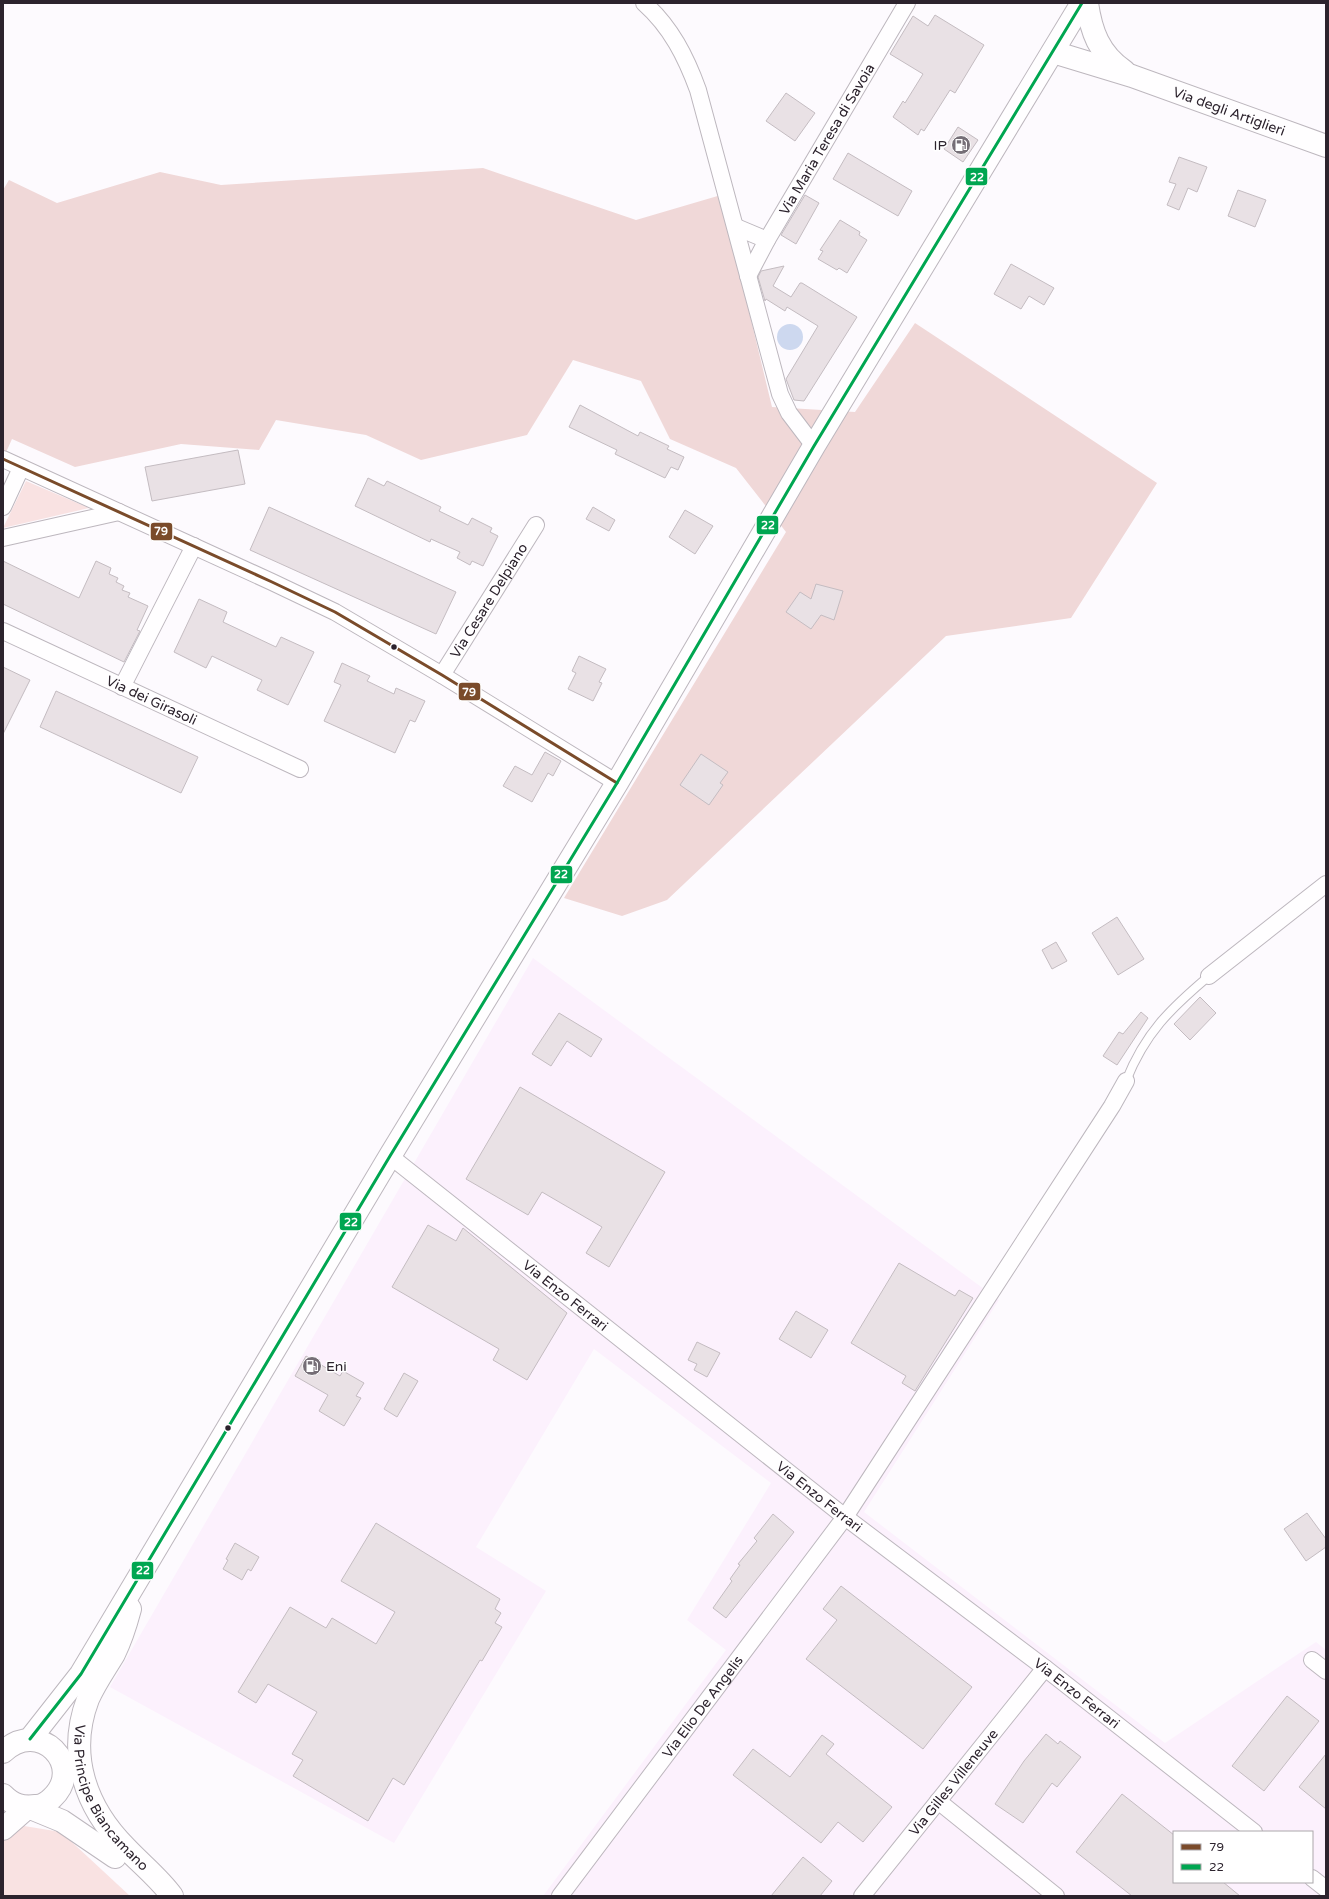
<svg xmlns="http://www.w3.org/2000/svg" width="1329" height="1899" font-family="'Varela Round',sans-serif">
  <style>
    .built { fill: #fcf1fd; fill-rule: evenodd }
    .green { fill: #f9e2e2 }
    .forest { fill: #f0d8d8 }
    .water { fill: #cdd8ef }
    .building { fill: #e9e1e5; stroke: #c4bcc1 }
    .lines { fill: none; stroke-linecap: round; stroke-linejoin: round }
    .lane-casing { stroke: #bdb7be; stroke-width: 10 }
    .street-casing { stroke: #bdb7be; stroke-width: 18 }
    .secondary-casing { stroke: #bdb7be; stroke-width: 24 }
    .lane { stroke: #fffeff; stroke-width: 8 }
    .street { stroke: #fffeff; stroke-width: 16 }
    .secondary { stroke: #fffeff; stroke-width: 22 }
    .bus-1-casing { stroke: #fff; stroke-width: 6 }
    .bus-2-casing { stroke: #fff; stroke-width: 6 }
    .bus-1 { stroke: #7a4b2a; stroke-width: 3 }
    .bus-2 { stroke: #00a651; stroke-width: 3 }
    .bus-dot { fill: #2c232d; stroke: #fff; stroke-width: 1.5 }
    .labels { text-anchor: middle; stroke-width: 3; stroke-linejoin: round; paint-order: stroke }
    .street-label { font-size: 14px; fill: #2c232d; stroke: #fff }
    .poi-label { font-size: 14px; fill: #2c232d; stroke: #fff; text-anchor: end }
    .line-badge { stroke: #fff; stroke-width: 1.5 }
    .badge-label { font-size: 11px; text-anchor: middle; font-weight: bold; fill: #fff }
  </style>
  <rect width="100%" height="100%" fill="#fdfafe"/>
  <path class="built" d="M 533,958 L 999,1300 L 864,1512 L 1165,1743 L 1316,1642 L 1326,1650 L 1326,1896 L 543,1896 L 726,1650 L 687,1620 L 771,1483 L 594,1349 L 476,1547 L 546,1591 L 394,1843 L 110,1687 ZM 1174,1832 L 1312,1832 L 1312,1882 L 1174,1882 Z"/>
  <path class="green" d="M 26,481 L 89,508 L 3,528 Z
    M 18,1825 L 61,1832 L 130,1896 L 3,1896 L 3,1839 Z"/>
  <path class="forest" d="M 483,168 L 636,220 L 721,195 L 772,407 L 855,412 L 915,323 L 1157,483 L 1071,618 L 946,636 L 667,900 L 622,916 L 564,898 L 786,532 L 736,468 L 670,439 L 641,381 L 573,360 L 527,435 L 421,460 L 366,435 L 276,420 L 259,450 L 181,444 L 75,467 L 12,439 L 3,459 L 3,190 L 9,180 L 57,203 L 160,172 L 221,185 Z"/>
  <path class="water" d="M777 337a13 13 0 1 1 26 0a13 13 0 1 1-26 0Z"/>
  <path class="building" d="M 935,15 L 984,45 L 955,93 L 950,90 L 924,131 L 921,129 L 918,135 L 893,117 L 903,101 L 905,103 L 923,74 L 890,54 L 913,16 L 928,26 Z
    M 786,93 L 815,113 L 795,141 L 766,121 Z
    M 958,127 L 978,140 L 963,162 L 944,149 Z
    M 848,153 L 912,191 L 898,216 L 833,179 Z
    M 1179,157 L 1207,167 L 1197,192 L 1188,188 L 1179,210 L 1167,205 L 1176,184 L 1169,182 Z
    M 1238,190 L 1266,200 L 1255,227 L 1228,216 Z
    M 805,195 L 819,203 L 796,244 L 781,235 Z
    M 840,220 L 860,232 L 859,235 L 867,240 L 847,273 L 839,268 L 837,270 L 818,259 L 823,251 L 820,250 Z
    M 1011,264 L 1054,288 L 1044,305 L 1029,296 L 1021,309 L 994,294 Z
    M 784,266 L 773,286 L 791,297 L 800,283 L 802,283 L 857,317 L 804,401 L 794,400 L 786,379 L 818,326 L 787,307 L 785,311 L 766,299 L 765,301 L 758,277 L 761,271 Z
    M 580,405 L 638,436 L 640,432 L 669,446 L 667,449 L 684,457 L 678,470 L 671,467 L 665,478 L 615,454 L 617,450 L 569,427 Z
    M 238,450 L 245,484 L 152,501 L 145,467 Z
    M 368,478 L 384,486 L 387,481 L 441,507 L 439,511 L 468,525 L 472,518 L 492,528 L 490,532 L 498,536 L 483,566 L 472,561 L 470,565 L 457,558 L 460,552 L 431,539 L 430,542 L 355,506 Z
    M 269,507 L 456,592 L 436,634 L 250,550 Z
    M 593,507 L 615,520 L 609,531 L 586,519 Z
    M 685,510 L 713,526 L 695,554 L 669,537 Z
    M 3,561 L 79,598 L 96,561 L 111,568 L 109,574 L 118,578 L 116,582 L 124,586 L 122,590 L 130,593 L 128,597 L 148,606 L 137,630 L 140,631 L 124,662 L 3,604 Z
    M 816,584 L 843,591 L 834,620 L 821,615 L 811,629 L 786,612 L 800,592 L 811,599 Z
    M 199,599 L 227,612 L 223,622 L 276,647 L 281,637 L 314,652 L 288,705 L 257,690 L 262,680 L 212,656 L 206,668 L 174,652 Z
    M 579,656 L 606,669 L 599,682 L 602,683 L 593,701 L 568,689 L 576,673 L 572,671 Z
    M 342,663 L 370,676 L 367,681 L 394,694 L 396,688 L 425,701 L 415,722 L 410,720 L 395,753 L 324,721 L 341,685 L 334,682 Z
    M 3,667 L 30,680 L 3,734 Z
    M 56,691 L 198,757 L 181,793 L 40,727 Z
    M 545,752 L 561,761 L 553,776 L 548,773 L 532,802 L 503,786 L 515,766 L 532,775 Z
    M 701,754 L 728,772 L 720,783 L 723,785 L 709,805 L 680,785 Z
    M 1117,917 L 1144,959 L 1118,975 L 1092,933 Z
    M 1056,942 L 1067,961 L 1052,969 L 1042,950 Z
    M 1200,997 L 1216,1013 L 1190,1040 L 1174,1024 Z
    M 1141,1012 L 1148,1018 L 1117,1065 L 1103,1056 L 1119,1032 L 1123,1034 Z
    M 559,1013 L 602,1039 L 591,1057 L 567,1041 L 551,1066 L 532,1054 Z
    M 520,1087 L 665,1172 L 609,1267 L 586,1253 L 602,1227 L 542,1192 L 528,1215 L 466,1179 Z
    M 428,1225 L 456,1241 L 463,1228 L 567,1313 L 527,1380 L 493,1360 L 499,1349 L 392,1287 Z
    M 899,1263 L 955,1296 L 959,1290 L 973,1298 L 915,1391 L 902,1383 L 906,1376 L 851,1343 Z
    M 796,1311 L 828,1330 L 811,1358 L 779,1339 Z
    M 697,1342 L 720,1353 L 707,1377 L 694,1370 L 697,1364 L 688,1360 Z
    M 306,1356 L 340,1376 L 343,1371 L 364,1383 L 356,1396 L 361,1398 L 344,1426 L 319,1411 L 328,1395 L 295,1376 Z
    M 404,1373 L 418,1381 L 397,1417 L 384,1409 Z
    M 1307,1513 L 1326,1539 L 1326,1547 L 1306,1561 L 1284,1529 Z
    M 773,1514 L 794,1532 L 726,1618 L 713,1608 L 732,1581 L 730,1579 L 740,1565 L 738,1564 L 757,1541 L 754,1538 Z
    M 376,1523 L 500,1599 L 495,1609 L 501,1613 L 495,1623 L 502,1627 L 482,1661 L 480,1660 L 404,1785 L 393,1778 L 368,1821 L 293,1776 L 303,1760 L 292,1754 L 317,1712 L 268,1684 L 256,1703 L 238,1692 L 290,1607 L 326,1628 L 332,1618 L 376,1644 L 395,1612 L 341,1581 Z
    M 235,1543 L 259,1557 L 251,1571 L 248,1569 L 242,1580 L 223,1569 L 228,1560 L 226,1559 Z
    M 841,1586 L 972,1687 L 923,1749 L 806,1659 L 837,1620 L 823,1609 Z
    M 1287,1696 L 1319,1721 L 1264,1791 L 1232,1766 Z
    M 1046,1734 L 1058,1744 L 1060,1741 L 1081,1757 L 1057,1787 L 1052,1783 L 1023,1823 L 995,1804 L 1024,1761 Z
    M 822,1735 L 834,1744 L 826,1754 L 892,1807 L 863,1842 L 838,1822 L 821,1843 L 733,1775 L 753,1749 L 790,1777 Z
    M 1326,1754 L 1326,1809 L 1299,1787 Z
    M 1122,1794 L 1174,1835 L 1174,1882 L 1223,1882 L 1240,1896 L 1132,1896 L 1076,1852 Z
    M 803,1857 L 832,1881 L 820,1896 L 771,1896 Z"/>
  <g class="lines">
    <defs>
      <path id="lane" d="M 1126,1081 C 1145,1033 1170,1009 1209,976"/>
      <g id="street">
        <path d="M 644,3 C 671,27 686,57 698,90 L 780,394 L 789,413 L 814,446"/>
        <path d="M 736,227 L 767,240"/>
        <path id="s1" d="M 748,276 L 767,240 L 907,3"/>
        <path d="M 3,459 L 272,582 L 335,612 L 442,675 L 617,783"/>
        <path d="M 3,507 L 21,468"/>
        <path d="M 3,538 L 119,512"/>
        <path id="s2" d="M 3,631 L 300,769"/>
        <path id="s3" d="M 442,675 L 536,525"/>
        <path d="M 122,687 L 194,546"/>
        <path d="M 1209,976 L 1326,884"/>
        <path id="s4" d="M 390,1156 L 845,1517 L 1045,1668 L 1254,1832"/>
        <path d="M 1312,1660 L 1326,1671"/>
        <path d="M 938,1801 L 1056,1896"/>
        <path d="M 1312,1878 L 1326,1889"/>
        <path id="s5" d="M 560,1896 L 845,1517 L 1112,1106 L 1126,1081"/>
        <path id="s6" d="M 862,1896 L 1045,1668"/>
      </g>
      <g id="secondary">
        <path d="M 1087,3 C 1091,31 1099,54 1124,71"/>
        <path id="s7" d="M 1053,52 L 1132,76 L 1326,146"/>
        <path id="s8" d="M 130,1609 C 126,1624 121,1640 114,1654 C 105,1669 95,1683 88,1699 C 67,1754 85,1807 126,1848 C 141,1864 159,1878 172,1896"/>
        <path d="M 30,1739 L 81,1674 L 390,1156 L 617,783 L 814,446 L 1082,3"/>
        <path d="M 3,1752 C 39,1717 86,1766 52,1798 C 48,1802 42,1806 36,1806 C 22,1808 13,1805 3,1795"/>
        <path d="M 3,1829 L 28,1807 L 62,1821 L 115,1857"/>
      </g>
    </defs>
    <use href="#lane" class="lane-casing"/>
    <use href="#street" class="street-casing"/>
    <use href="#secondary" class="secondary-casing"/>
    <use href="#lane" class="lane"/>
    <use href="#street" class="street"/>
    <use href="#secondary" class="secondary"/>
    <defs>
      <path id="bus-1" d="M 3,459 L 272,582 L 335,612 L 442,675 L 617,783"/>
      <path id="bus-2" d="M 30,1739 L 81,1674 L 390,1156 L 617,783 L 814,446 L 1082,3"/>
    </defs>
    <use href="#bus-1" class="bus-1-casing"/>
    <use href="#bus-2" class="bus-2-casing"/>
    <use href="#bus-1" class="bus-1"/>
    <use href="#bus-2" class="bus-2"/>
  </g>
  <defs>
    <symbol id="fuel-disc" viewBox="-11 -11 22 22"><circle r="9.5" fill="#756e76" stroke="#fff"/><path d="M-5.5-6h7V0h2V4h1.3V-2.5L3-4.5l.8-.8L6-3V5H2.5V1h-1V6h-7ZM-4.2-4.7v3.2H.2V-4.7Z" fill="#fff"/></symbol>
  </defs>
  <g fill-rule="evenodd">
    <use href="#fuel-disc" x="950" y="134" width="22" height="22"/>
    <use href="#fuel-disc" x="301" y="1355" width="22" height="22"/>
  </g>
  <g class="bus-dot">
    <circle cx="394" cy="647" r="3.5"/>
    <circle cx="228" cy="1428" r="3.5"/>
  </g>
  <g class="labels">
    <g class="street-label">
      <text dy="5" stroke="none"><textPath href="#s7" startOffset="186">Via degli Artiglieri</textPath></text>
      <text dy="5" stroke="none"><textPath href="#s1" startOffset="158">Via Maria Teresa di Savoia</textPath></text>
      <text dy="5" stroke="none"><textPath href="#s3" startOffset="88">Via Cesare Delpiano</textPath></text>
      <text dy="5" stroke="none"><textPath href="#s2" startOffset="164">Via dei Girasoli</textPath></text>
      <text dy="5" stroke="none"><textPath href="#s4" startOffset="224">Via Enzo Ferrari</textPath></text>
      <text dy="5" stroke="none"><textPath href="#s4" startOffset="548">Via Enzo Ferrari</textPath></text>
      <text dy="5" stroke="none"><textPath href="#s4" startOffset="872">Via Enzo Ferrari</textPath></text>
      <text dy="5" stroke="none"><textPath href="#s5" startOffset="237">Via Elio De Angelis</textPath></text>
      <text dy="5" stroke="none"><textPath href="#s6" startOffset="146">Via Gilles Villeneuve</textPath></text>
      <text dy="5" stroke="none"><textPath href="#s8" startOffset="209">Via Principe Biancamano</textPath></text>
    </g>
    <g class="poi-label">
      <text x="947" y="150">IP</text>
      <text x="326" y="1371" text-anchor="start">Eni</text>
    </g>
  </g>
  <g class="line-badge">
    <rect x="965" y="167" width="23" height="19" rx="4" fill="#00a651"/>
    <rect x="756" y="515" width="23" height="20" rx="4" fill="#00a651"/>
    <rect x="150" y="522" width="23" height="19" rx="4" fill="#7a4b2a"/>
    <rect x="458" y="682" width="23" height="19" rx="4" fill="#7a4b2a"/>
    <rect x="550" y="865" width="23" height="19" rx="4" fill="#00a651"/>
    <rect x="339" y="1212" width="23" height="19" rx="4" fill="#00a651"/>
    <rect x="131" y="1561" width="23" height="19" rx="4" fill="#00a651"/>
  </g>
  <g class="badge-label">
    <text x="977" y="181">22</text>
    <text x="768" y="529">22</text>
    <text x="161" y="535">79</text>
    <text x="469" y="696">79</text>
    <text x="561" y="878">22</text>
    <text x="351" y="1226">22</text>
    <text x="143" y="1574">22</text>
  </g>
  <rect width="1329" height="1899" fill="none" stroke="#2c232d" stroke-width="8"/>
  <rect x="1173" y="1831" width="140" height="52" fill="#ffffff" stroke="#aba7ab"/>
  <rect x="1181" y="1844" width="20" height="6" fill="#7a4b2a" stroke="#aba7ab"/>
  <text x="1209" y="1851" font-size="12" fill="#2c232d">79</text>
  <rect x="1181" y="1864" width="20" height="6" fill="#00a651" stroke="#aba7ab"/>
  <text x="1209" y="1871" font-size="12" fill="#2c232d">22</text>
</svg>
